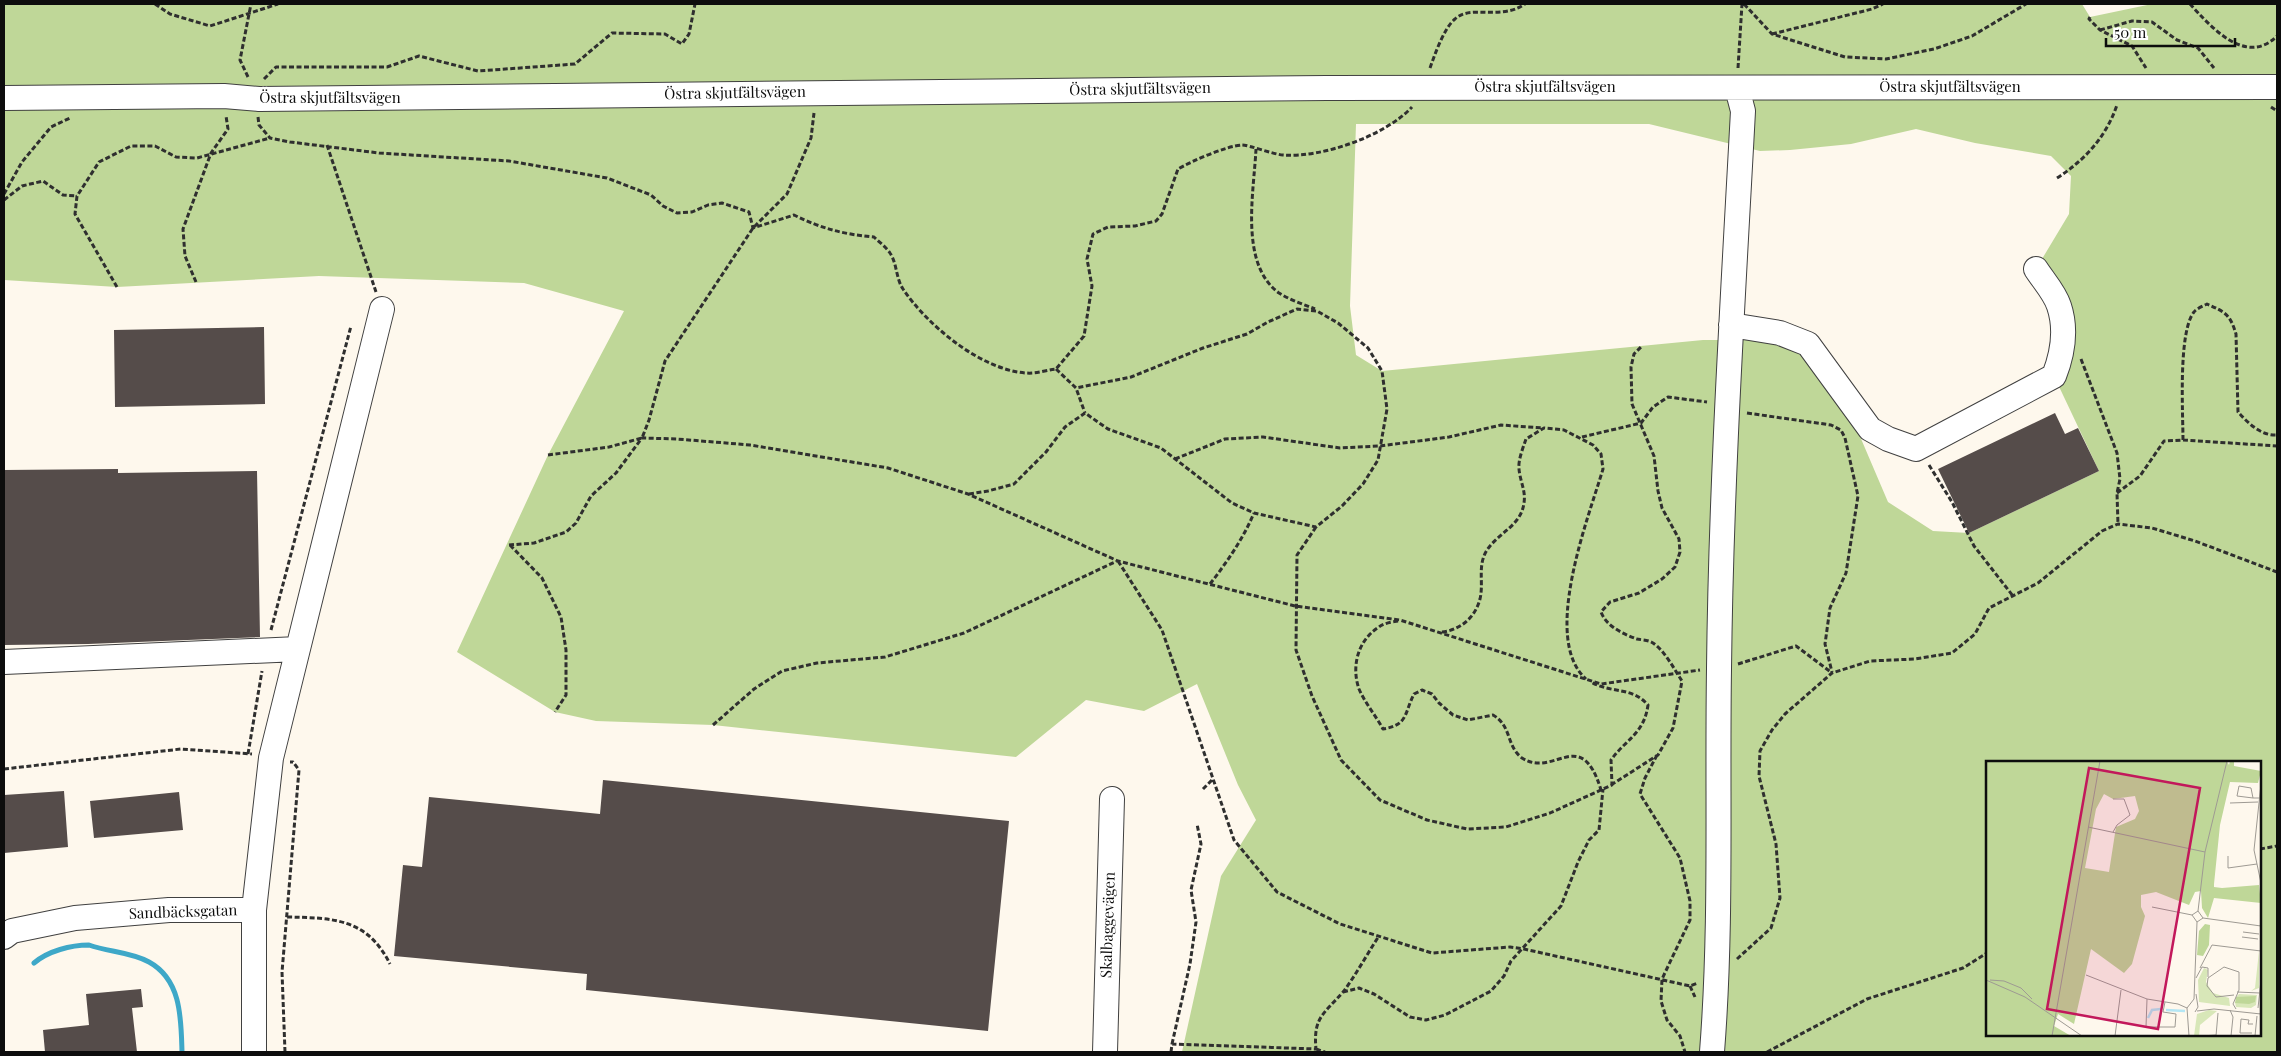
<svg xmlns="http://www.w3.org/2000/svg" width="2281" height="1056" font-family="'Playfair Display',serif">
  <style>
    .forest { fill: #bfd798; fill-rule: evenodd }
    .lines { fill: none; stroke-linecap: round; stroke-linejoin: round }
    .stream { stroke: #3ea8c8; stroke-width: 5 }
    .building { fill: #554c4a }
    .minor-casing { stroke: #404040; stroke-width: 26 }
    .path { stroke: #2f2f2f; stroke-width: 3; stroke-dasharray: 5 2.5; stroke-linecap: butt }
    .minor { stroke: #fff; stroke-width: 24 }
    .labels { text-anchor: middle; stroke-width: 5; stroke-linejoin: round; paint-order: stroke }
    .street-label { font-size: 15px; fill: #0d0d0d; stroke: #fff }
    .inset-river { fill: none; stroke: #b4e6f4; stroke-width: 2.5 }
    .inset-road { fill: none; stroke: #9e9a93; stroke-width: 1 }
    .view { fill: #c2185b; fill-opacity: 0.15; stroke: #c2185b; stroke-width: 2.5 }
    .inset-edge { fill: none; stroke: #0d0d0d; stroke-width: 2.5 }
  </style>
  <rect width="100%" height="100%" fill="#fef8ed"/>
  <path class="forest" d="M 4,4 L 2082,4 L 2090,17 L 2152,4 L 2277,4 L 2277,1052 L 1182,1052 L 1221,876 L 1256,820 L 1238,785 L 1197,684 L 1144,711 L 1086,700 L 1016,757 L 713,725 L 596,721 L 555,712 L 457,652 L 548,455 L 624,311 L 524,283 L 319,276 L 117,287 L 4,280 ZM 1356,124 L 1649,124 L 1760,151 L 1790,150 L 1851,144 L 1916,129 L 1975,143 L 2051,156 L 2071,176 L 2069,214 L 2036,269 L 2062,354 L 2054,376 L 2099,471 L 1969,533 L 1933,531 L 1888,502 L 1853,420 L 1816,366 L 1786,340 L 1703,340 L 1382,371 L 1356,355 L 1350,306 ZM 1987,762 L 2260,762 L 2260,1035 L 1987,1035 Z"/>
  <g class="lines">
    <path class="stream" d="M 34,963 C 48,951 71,945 89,945 C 108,952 131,952 149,962 C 182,980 181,1020 182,1052"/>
  </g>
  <path class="building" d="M 264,327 L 265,404 L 115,407 L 114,330 Z
    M 2055,413 L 2065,434 L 2078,428 L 2099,471 L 1969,533 L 1938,469 Z
    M 118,469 L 118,473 L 257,471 L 260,637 L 88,644 L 4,645 L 4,470 Z
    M 603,780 L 1009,821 L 988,1031 L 586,990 L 587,974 L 394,956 L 403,865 L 422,867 L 429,797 L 600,814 Z
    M 64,791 L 68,847 L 4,853 L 4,795 Z
    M 179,792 L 183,830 L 94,838 L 90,801 Z
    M 141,989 L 143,1007 L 132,1008 L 137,1052 L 45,1052 L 43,1030 L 89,1025 L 86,994 Z"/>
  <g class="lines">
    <defs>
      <path id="minor" d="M 4,98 L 224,96 L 259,99 L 1327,88 L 2277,87
        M 1731,325 L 1780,333 L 1808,344 L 1870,429 L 1888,439 L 1916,449 L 2054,376 C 2063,353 2067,330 2059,306 C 2055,293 2043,280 2036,269
        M 4,662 L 298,649
        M 254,910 L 271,758 L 382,309
        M 4,937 L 12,931 L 75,918 L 169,910 L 254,910 L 254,1052
        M 1105,1052 L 1112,799
        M 1712,1052 C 1722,925 1717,797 1719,669 C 1721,483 1733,297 1743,111 L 1737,88"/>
    </defs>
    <use href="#minor" class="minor-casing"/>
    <path class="path" d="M 155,4 L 170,14 L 210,26 L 278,4
      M 1744,4 L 1772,34 L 1845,57 L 1886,59 L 1934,49 L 1972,36 L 2026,4
      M 2190,4 C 2211,27 2246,67 2277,36
      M 2090,17 L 2089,19 L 2100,30 L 2132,46 L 2146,68
      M 2100,30 L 2132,21 L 2152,22 L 2177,40 L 2198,48 L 2214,68
      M 1772,34 L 1872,9 L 1883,4
      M 1430,68 C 1435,54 1444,28 1455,19 C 1471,4 1500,21 1525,4
      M 1738,68 L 1742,4
      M 248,77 L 240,60 L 251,4
      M 264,79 L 276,67 L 387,67 L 419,56 L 478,71 L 575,64 L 612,33 L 665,34 L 682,44 L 689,34 L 695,4
      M 2271,107 L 2277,111
      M 258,117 L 259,125 L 270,138 L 290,142 L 379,153 L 509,161 L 607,178 L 651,195 L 663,206 L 677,213 L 692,212 L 708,205 L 722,203 L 749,212 L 753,228 L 794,215 C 823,229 842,234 874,237 C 879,242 886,247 890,253 C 897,263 896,279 903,289 C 927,325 981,370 1026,373 C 1036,374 1047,370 1056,369 L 1084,336 L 1092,286 L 1087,259 L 1093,234 L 1108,227 L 1135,226 L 1156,221 L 1162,214 L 1178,169 C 1192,161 1226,146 1242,145 C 1249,145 1272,154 1283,155 C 1322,158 1385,136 1412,107
      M 327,145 L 376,292
      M 1256,149 C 1254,192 1239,264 1279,293 C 1290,300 1303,304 1315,309
      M 2057,178 C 2085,160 2106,137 2117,105
      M 4,194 L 22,162 L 51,127 L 70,118
      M 4,200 L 22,186 L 43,181 L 63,195 L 77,196
      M 196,282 L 185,256 L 183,229 L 211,153 L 228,129 L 226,116
      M 117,287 L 75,214 L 77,196 L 99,162 L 131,146 L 155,146 L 176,157 L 197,158 L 270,138
      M 2081,359 L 2117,453 L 2120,479 L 2117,493 L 2118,524
      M 1056,369 L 1076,388 L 1085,413
      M 1747,413 L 1831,425 L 1841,430 L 1845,438 L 1858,496 L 1846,573 L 1830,608 L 1825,644 L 1832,672
      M 1582,437 L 1641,423 L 1653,407 L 1668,397 L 1707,402
      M 2183,440 C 2183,413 2178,332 2194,312 C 2196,309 2203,306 2207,304 C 2225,312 2230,314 2236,334 L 2238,412 C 2248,423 2261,436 2277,435
      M 548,455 L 609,447 L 642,438 L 649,420 L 665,361 L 753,228 L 787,194 L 811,138 L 814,113
      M 1175,459 L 1225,439 L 1263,437 L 1340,448 L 1380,446 L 1449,437 L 1501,425 L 1543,428
      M 1929,465 L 1952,502 L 1974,546 L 2013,596
      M 2117,493 L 2140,476 L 2164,441 L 2183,440 L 2277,446
      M 969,494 L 988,491 L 1014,484 L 1046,452 L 1065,427 L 1085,413 L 1108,429 L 1161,448 L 1232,503 L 1254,513 L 1316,527 L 1342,506 L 1363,484 L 1378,460 L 1387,409 L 1382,371 L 1368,348 L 1338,323 L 1317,311 L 1297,309 L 1268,322 L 1247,334 L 1203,348 L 1131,377 L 1076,388
      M 1316,527 L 1297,555 L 1296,650 L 1312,696 L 1341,760 L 1380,800 L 1427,820 L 1467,829 L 1506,827 L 1550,813 L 1612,785 L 1611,760 C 1626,739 1644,734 1648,705 C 1631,686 1612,694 1591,682
      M 509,545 L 534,543 L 566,532 L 576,523 L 591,496 L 616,473 L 642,438 L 677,439 L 750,445 L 888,468 L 968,494 L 1118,561 L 1295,606 L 1400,620 L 1601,684 L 1700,670
      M 510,545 L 542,578 L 561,617 L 566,650 L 566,695 L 555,712
      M 1118,561 L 1162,630 L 1234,840 L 1277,892 L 1340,924 L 1432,953 L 1510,947 L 1524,949 L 1690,986 L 1698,983
      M 1210,584 C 1227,562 1243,539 1254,513
      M 1398,621 C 1392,622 1384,623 1379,627 C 1358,640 1351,666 1359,689 C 1365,703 1376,716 1383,729 C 1408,725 1404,714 1414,694 L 1422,690 L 1432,694 L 1439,703 L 1453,715 L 1468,720 L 1493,715 C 1512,726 1506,746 1522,758 C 1554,779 1581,724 1601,790
      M 271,630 L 351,326
      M 1442,632 C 1460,630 1475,618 1480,599 C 1484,582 1477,566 1487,550 C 1499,532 1521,526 1524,503 C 1526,491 1520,481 1519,469 C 1518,460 1523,448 1526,439 L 1544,428 L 1564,430 L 1593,445 L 1601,454 L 1603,469 C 1588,519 1541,639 1586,679
      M 1738,664 L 1796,646 L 1832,673
      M 713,725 L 754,689 L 782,671 L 817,663 L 885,657 L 964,633 L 1117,561
      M 248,754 L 262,671
      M 1657,755 L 1645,778 L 1640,794 L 1680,858 L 1690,901 L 1690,920 L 1662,979 L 1661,1001 L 1667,1020 L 1680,1036 L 1685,1052
      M 4,769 L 181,749 L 252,754
      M 1611,785 L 1658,755 L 1673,728 L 1682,681 C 1674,669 1665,651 1653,643 C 1649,640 1642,640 1637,639 C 1623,634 1606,626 1601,612 L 1610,602 L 1639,593 L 1662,579 L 1675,567 L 1680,552 L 1679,539 L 1662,508 L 1658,491 L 1654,456 L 1632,404 L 1631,367 L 1634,354 L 1642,346
      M 1203,789 L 1212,780
      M 2260,849 L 2277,846
      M 287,917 C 333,918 367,918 390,964
      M 1737,959 L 1771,928 L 1780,898 L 1776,844 L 1759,776 L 1760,751 L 1772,730 L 1785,714 L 1832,673 L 1870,661 L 1915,659 L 1952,653 L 1975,634 L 1989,608 L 2038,583 L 2102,531 L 2118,524 L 2152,528 L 2195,541 L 2277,572
      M 1690,986 L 1695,997
      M 1343,992 L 1359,988 L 1374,994 L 1410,1017 L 1426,1020 L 1445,1015 L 1491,991 L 1504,976 L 1511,961 L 1561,906 L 1578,862 L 1589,840 L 1599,830 L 1603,789
      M 1172,1044 L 1190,964 L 1196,922 L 1191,890 L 1201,844 L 1197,824
      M 1316,1049 L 1325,1052
      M 285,1052 L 282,972 L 299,770 L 293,762 L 290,762
      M 1171,1052 L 1172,1044 L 1316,1049 C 1313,1017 1324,1014 1343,992 C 1356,975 1367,954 1379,936
      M 1767,1052 L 1867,999 L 1963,968 L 1987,953"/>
    <use href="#minor" class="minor"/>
  </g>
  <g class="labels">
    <g class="street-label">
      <text x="1545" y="92">Östra skjutfältsvägen</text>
      <text x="1950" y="92">Östra skjutfältsvägen</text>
      <text transform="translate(1140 89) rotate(-1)" y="5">Östra skjutfältsvägen</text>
      <text transform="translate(735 93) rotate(-1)" y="5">Östra skjutfältsvägen</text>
      <text x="330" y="103">Östra skjutfältsvägen</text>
      <text transform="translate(183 912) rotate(-2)" y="5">Sandbäcksgatan</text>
      <text transform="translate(1108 925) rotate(-88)" y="5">Skalbaggevägen</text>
    </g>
  </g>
  <g transform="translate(1986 761)">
    <rect width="275" height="275" fill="#fef8ed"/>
    <path d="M 273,190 L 273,227 L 265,230 L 269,227 ZM 218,207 L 222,209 L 220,221 L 227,232 L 243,237 L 244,245 L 213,241 L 212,219 ZM 253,233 L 271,234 L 270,244 L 265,247 L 250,246 L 249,241 L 269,241 L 250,236 ZM 223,249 L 231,250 L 214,264 L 213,275 L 208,275 L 211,253 Z" fill="#d8e7b8"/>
    <path d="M 0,0 L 241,0 L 243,4 L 244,0 L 248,0 L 248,5 L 275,10 L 272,22 L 244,21 L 234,64 L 228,123 L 228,126 L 236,127 L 273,124 L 275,142 L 228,137 L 222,157 L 216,147 L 215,130 L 209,131 L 203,144 L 170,131 L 155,134 L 155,146 L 159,155 L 146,203 L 138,212 L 105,188 L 88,263 L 72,253 L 68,265 L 85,275 L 0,275 ZM 118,33 L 127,38 L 149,35 L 153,50 L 149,58 L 130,66 L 123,111 L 99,107 L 110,48 ZM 219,163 L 224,164 L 223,184 L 217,195 L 211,194 L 213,170 ZM 270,235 L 269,241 L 263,243 L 249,242 L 250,236 Z" fill="#bfd798" fill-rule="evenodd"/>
    <path class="inset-river" d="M 180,249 L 199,250M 162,257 L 166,249 L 175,248"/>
    <path class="inset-road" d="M 275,23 L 268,89 L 275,122M 267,37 L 265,27 L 253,25 L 251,35 L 267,37 L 273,37M 127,38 L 138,38 L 144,54 L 131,64 L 127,71M 244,42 L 272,41M 102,66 L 219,91M 242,95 L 242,107 L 271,103M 166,146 L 206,154M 212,150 L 219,91 L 241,0M 217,157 L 275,165M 211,161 L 206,154 L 212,150M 211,161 L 217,157 L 212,150M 257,171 L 273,173M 256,176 L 272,178M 214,207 L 226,184 L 275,190M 100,214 L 161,238M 210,217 L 216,206 L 222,207 L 222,216M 0,219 L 39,236 L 96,275M 4,219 L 18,220 L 35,227 L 46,238M 251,231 L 274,232M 248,234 L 230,236 L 221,225 L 222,217 L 238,206 L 253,211 L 253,229 L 247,243 L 250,248M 179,241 L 177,251 L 190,253 L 189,266 L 160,266 L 161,238 L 192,243 L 201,247M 272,247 L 275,219M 244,249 L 247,256 L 245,275M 211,250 L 228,248 L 275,253M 209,251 L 212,246 L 210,233M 266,272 L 254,272 L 255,258 L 263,259 L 262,263 L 267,263M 66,275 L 114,0M 129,275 L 135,229M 203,275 L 201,247 L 208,238 L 211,161M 215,275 L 230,274M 230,275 L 232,252M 269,275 L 271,255"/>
    <path class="view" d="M 103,7 L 214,27 L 172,268 L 61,248 Z"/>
    <rect width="275" height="275" class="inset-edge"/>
  </g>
  <rect width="2281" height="1056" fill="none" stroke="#0d0d0d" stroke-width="10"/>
  <path d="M2106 38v8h129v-8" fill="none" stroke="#0d0d0d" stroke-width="2.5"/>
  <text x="2114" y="38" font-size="15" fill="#0d0d0d" stroke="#ffffff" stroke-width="4" paint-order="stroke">50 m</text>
</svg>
